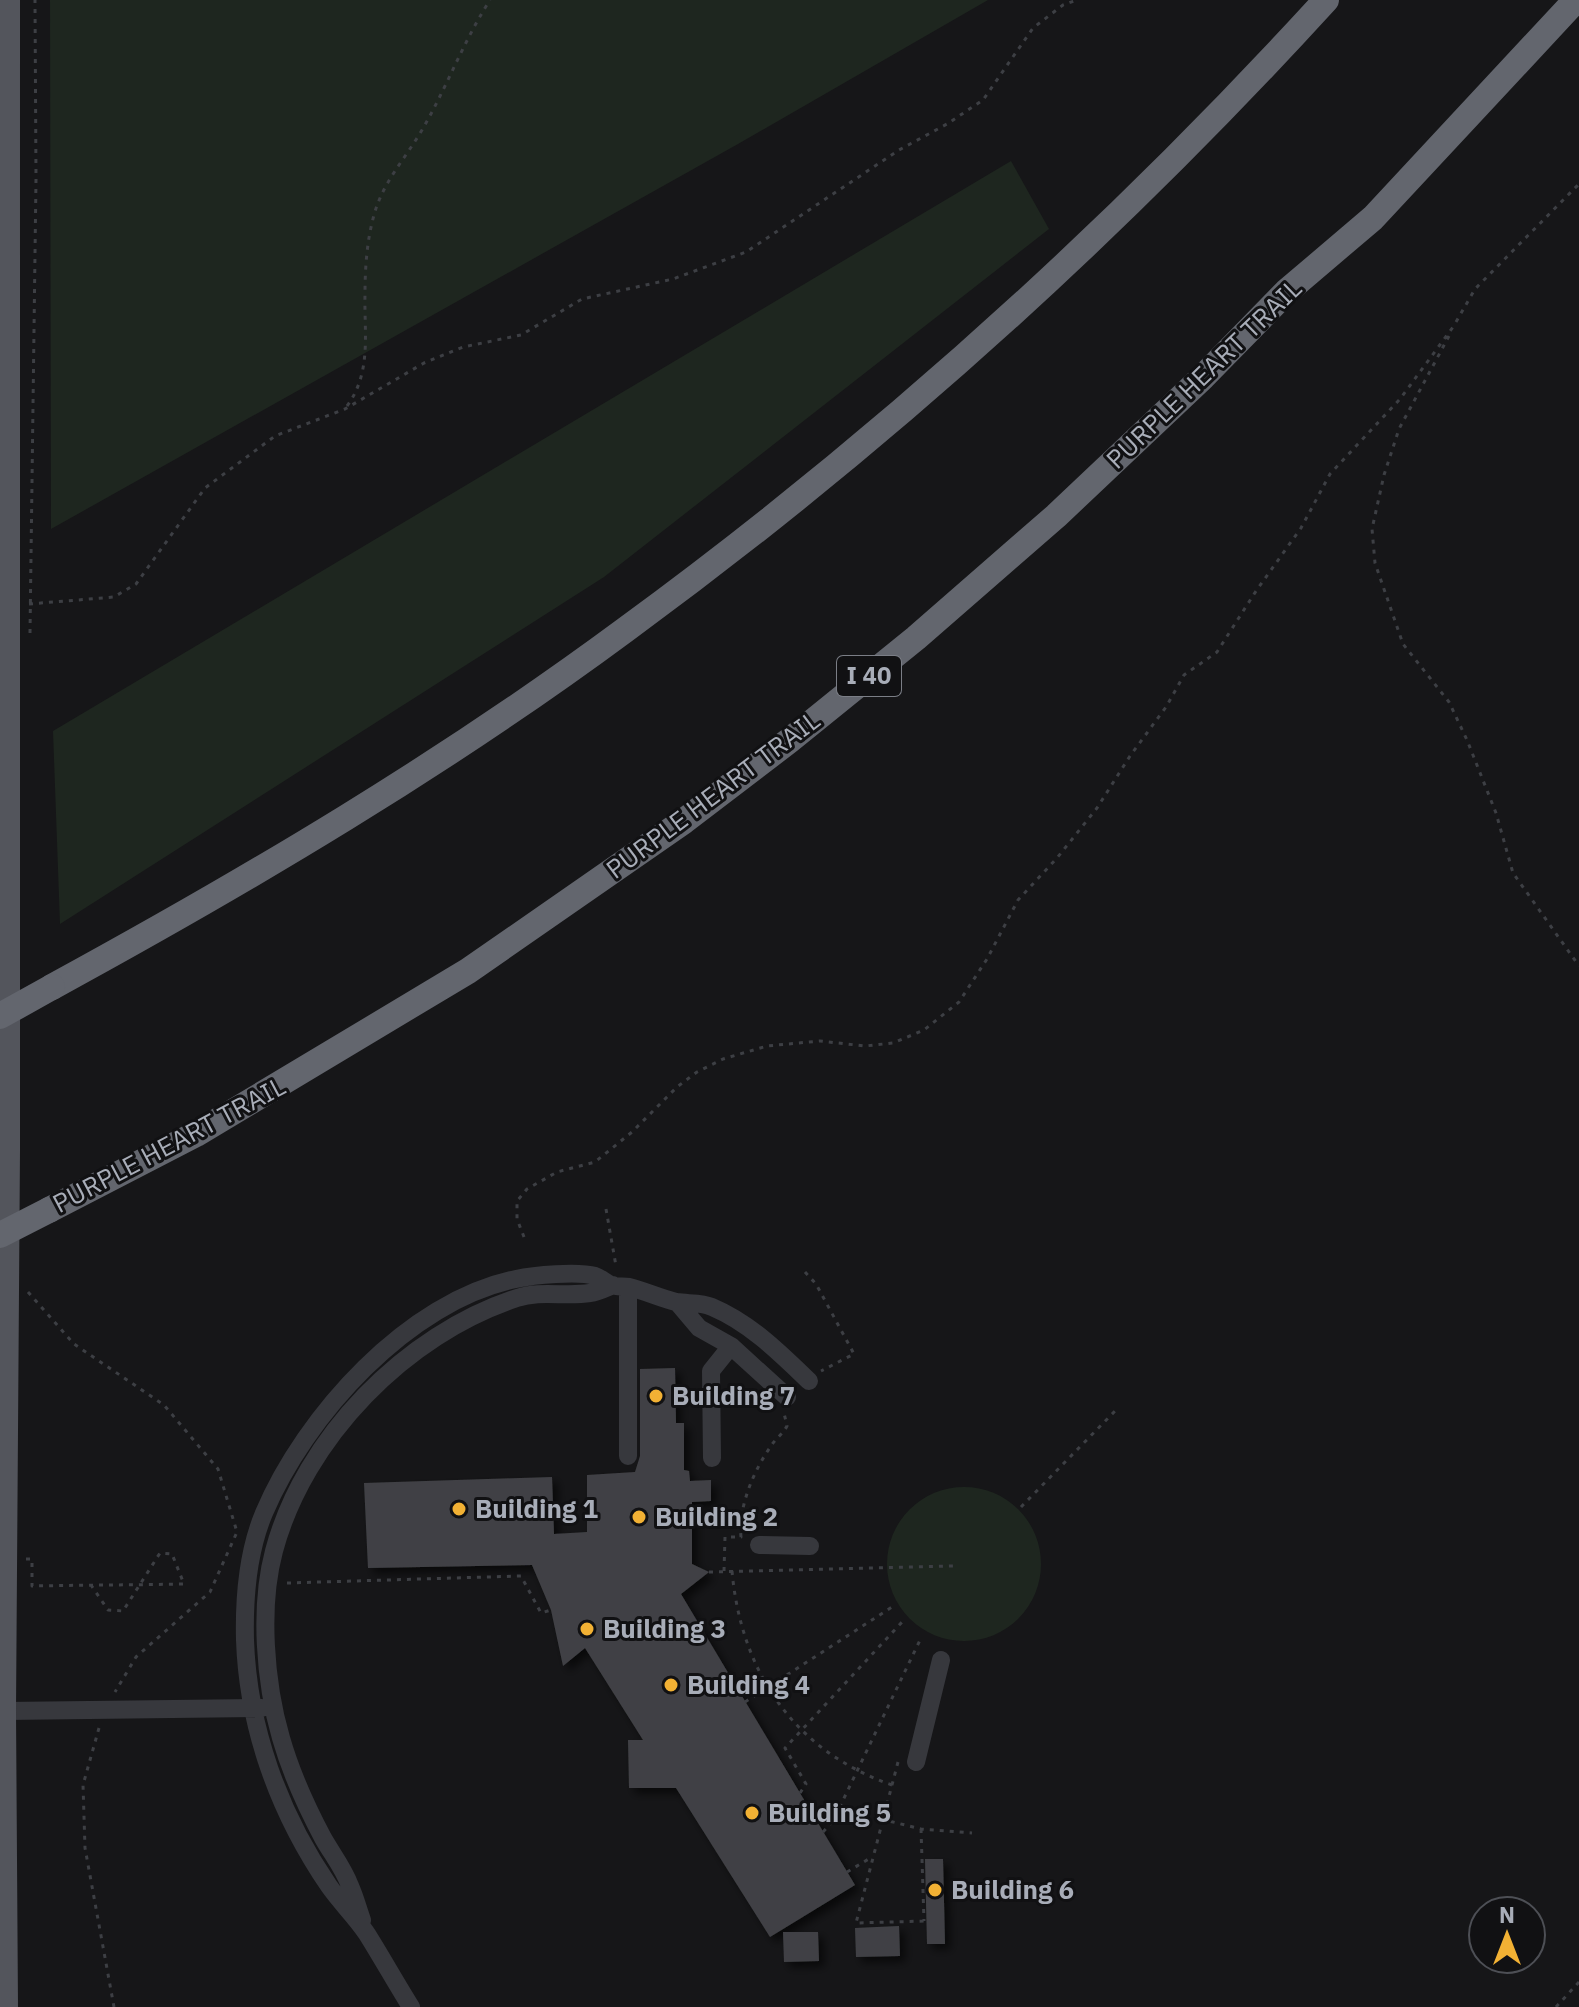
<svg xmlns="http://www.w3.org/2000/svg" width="1579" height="2007" font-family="'IBM Plex Sans',sans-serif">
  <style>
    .green { fill: #1e261f }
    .building { fill: #404145; filter: url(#shadow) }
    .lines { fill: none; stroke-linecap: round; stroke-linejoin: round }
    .path { stroke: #3d3f44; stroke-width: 3; stroke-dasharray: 4 6; stroke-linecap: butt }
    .minor { stroke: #37383d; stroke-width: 18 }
    .major { stroke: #53555c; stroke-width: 22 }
    .highway { stroke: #63666e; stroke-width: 26 }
    .highway-bridge { stroke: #63666e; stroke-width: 26 }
    .poi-dot { fill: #f2b134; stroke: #111113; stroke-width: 3 }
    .labels { text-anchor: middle; stroke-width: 6; stroke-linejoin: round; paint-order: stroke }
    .shield { fill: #111113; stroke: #7b7e86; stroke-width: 2 }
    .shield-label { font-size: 24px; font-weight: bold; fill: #a8adb8 }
    .street-label { font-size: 26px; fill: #a8adb8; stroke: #111113 }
    .poi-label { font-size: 26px; font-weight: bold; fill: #a8adb8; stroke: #111113; text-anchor: start }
  </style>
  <defs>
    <filter id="shadow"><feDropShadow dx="5.5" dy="5.5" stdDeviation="4" flood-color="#0009"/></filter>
  </defs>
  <rect width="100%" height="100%" fill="#161618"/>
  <path class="green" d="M 50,0 L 988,0 L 738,144 L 51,529 Z
    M 1011,161 L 1049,229 L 604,577 L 60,924 L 53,731 Z
    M887 1564a77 77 0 1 1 154 0a77 77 0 1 1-154 0Z"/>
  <path class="building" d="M 675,1368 L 676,1423 L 684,1423 L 684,1470 L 689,1471 L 690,1481 L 711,1480 L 711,1501 L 692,1502 L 692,1564 L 709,1572 L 681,1594 L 855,1885 L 770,1937 L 676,1788 L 629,1788 L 628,1740 L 643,1740 L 585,1648 L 563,1666 L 551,1610 L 532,1565 L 368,1568 L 364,1483 L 552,1477 L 554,1534 L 587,1532 L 587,1475 L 635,1472 L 640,1456 L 640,1369 Z
    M 925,1859 L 943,1859 L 945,1944 L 927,1944 Z
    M 899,1926 L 900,1956 L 856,1957 L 855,1928 Z
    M 783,1932 L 818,1932 L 819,1961 L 784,1962 Z"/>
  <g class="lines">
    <path class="path" d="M 1456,322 L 1475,289 L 1579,184
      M 1449,336 L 1399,429 L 1384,475 L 1372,529 L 1375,563 L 1403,644 L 1449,702 L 1467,740 L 1496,813 L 1513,873 L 1579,966
      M 347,406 C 372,372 364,333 365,294 C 365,267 367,240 374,215 C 383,182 405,159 422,130 C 447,87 463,42 490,0
      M 29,604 L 114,597 L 136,584 L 205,488 L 275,436 L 345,409 L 424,363 L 463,347 L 521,335 L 582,299 L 673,279 L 746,252 L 899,150 L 947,124 L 983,100 L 1033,28 L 1063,5 L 1077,0
      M 30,633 L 36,179 L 35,0
      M 606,1209 L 616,1266
      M 524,1237 L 517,1219 L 517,1201 L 527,1189 L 557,1172 L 595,1162 L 632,1132 L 677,1087 L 697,1072 L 723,1059 L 767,1046 L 820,1041 L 865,1046 L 893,1043 L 924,1030 L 959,1002 L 987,959 L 1018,900 L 1057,858 L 1097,808 L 1130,756 L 1166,707 L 1184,675 L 1217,652 L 1256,591 L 1301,528 L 1330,474 L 1400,399 L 1456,323
      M 805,1272 L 816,1284 L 854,1354 L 821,1371
      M 28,1292 L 74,1344 L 164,1405 L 218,1469 L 237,1532 L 210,1592 L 136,1657 L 115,1692
      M 1021,1507 L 1118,1408
      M 26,1559 L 32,1559 L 32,1586 C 83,1585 133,1585 184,1584 L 172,1554 L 160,1553 L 123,1611 L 108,1610 L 91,1585
      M 724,1571 L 725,1537 L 741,1537 C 738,1507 754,1470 771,1446 C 776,1438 783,1434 787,1426 L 784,1413
      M 732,1571 C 741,1672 794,1751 892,1785
      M 709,1572 L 953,1566
      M 287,1583 L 521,1576 L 541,1613 L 551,1610
      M 745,1702 L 892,1607
      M 99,1728 L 83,1785 L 85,1848 L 114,2007
      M 898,1762 L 856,1923 L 926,1921
      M 800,1793 L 806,1784 L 785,1748 L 903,1621
      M 881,1819 L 921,1829 L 972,1833
      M 921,1829 L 924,1921
      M 823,1832 L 833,1821 L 921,1638
      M 847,1872 L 872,1857
      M 1556,2007 L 1579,1982"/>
    <path class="minor" d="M 628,1287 L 628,1456
      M 677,1302 L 699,1328 L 731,1346 L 787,1397
      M 712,1458 L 711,1371 L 731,1346
      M 759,1545 L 810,1546
      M 5,1711 L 262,1708
      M 916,1762 L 941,1660
      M 362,1920 C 358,1909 355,1897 350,1886 C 344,1869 332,1854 323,1838 C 306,1806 291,1773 281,1738 C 265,1683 259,1607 274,1551 C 304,1438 406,1334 517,1298 C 540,1290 566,1297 590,1293 C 598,1292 606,1288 613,1285
      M 411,2007 C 396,1983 382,1958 367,1934 C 356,1917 340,1902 329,1886 C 279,1813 248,1728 245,1640 C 244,1599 248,1551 264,1513 C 305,1416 408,1301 516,1279 C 534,1275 578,1271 595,1276 C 601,1278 606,1283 611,1285 C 617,1287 623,1286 629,1287 C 645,1291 660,1298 676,1302 C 688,1304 701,1302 712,1307 C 750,1323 780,1353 809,1381"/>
    <path class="major" d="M 7,2007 L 5,1711 L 9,1151 L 9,0"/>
    <path class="highway" d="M 52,987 C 250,879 444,764 625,630 C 878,445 1115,231 1326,0
      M 49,1210 L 196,1134 L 468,971 L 684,821 L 790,740 L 916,638 L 1056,516 L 1203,377 L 1286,292 L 1373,218 L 1576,0"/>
    <path class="highway-bridge" d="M 0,1016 L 52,987
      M 0,1235 L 49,1210"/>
  </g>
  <g class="poi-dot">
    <circle cx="656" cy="1396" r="8"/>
    <circle cx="459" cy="1509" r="8"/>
    <circle cx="639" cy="1517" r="8"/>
    <circle cx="587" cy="1629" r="8"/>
    <circle cx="671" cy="1685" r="8"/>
    <circle cx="752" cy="1813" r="8"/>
    <circle cx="935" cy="1890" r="8"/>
  </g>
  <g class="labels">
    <rect class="shield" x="837" y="656" width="64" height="40" rx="6"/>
    <g class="shield-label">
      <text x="869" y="684">I 40</text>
    </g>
    <g class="street-label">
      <text transform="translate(1204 374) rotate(-44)" y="9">PURPLE HEART TRAIL</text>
      <text transform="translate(713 795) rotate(-37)" y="9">PURPLE HEART TRAIL</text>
      <text transform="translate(169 1145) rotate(-28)" y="9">PURPLE HEART TRAIL</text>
    </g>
    <g class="poi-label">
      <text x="672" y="1405">Building 7</text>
      <text x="475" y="1518">Building 1</text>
      <text x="655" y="1526">Building 2</text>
      <text x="603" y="1638">Building 3</text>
      <text x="687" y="1694">Building 4</text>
      <text x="768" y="1822">Building 5</text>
      <text x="951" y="1899">Building 6</text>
    </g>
  </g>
  <g transform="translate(1507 1935)"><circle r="38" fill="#111113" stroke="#4d4f55" stroke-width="2"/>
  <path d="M0-6L14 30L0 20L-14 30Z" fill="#f2b134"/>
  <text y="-12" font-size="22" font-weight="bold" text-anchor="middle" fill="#a8adb8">N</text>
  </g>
</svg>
